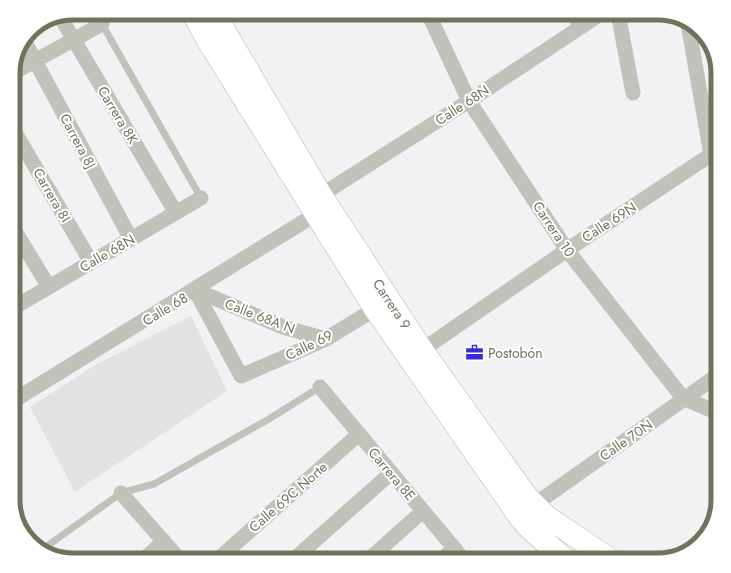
<svg xmlns="http://www.w3.org/2000/svg" width="731" height="573" font-family="Jost,sans-serif">
  <style>
    .built { fill: #e3e2e2 }
    .lines { fill: none; stroke-linecap: round; stroke-linejoin: round }
    .primary-casing { stroke: #b3b6ad; stroke-width: 23 }
    .lane { stroke: #c1c3bb; stroke-width: 7 }
    .street { stroke: #c1c3bb; stroke-width: 15 }
    .primary { stroke: #fff; stroke-width: 22 }
    .labels { text-anchor: middle; stroke-width: 4; stroke-linejoin: round; paint-order: stroke }
    .street-label { font-size: 14px; fill: #6f755d; stroke: #fff }
    .poi-label { font-size: 14px; fill: #6f755d; stroke: #fff; text-anchor: start }
    .rim { fill: none; stroke: #6f755d; stroke-width: 5 }
  </style>
  <rect width="100%" height="100%" fill="#f4f1f4"/>
  <path class="built" d="M 191,316 L 227,391 L 75,492 L 30,407 L 95,365 Z"/>
  <g class="lines">
    <defs>
      <path id="primary" d="M 193,13 L 208,41 L 375,309 L 521,519 L 530,529 L 566,560
        M 214,13 L 321,195 L 422,350 L 527,497 L 547,517 L 611,560"/>
    </defs>
    <use href="#primary" class="primary-casing"/>
    <path class="lane" d="M 102,24 L 201,198
      M 43,549 L 121,493 L 154,484 L 269,419 L 320,387"/>
    <path class="street" d="M 428,13 L 469,101 L 567,250 L 683,398 L 718,413
      M 574,13 L 580,27
      M 618,13 L 633,93
      M 61,18 L 176,213
      M 688,24 L 711,155 L 718,164
      M 26,44 L 131,239
      M 13,73 L 102,24
      M 13,129 L 91,262
      M 321,195 L 469,101 L 602,13
      M 13,228 L 49,287
      M 195,290 L 241,376 L 326,339 L 375,309
      M 195,290 L 283,327 L 326,339
      M 13,308 L 201,198
      M 422,350 L 567,250 L 718,150
      M 320,387 L 464,560
      M 13,401 L 316,214
      M 121,493 L 180,560
      M 534,505 L 718,375
      M 143,560 L 164,541
      M 217,560 L 359,434
      M 293,560 L 391,473
      M 368,560 L 423,511
      M 441,560 L 454,548"/>
    <use href="#primary" class="primary"/>
  </g>
  <defs>
    <symbol id="office-bare" viewBox="-9 -9 18 18"><path d="M-6-3h4V-5.5h4V-3h4V5H-6ZM-1-4.5V-3h2v-1.5ZM-6 0V1H6V0Z" fill="#362dd9" stroke="#fff" stroke-width="2.5" paint-order="stroke"/></symbol>
  </defs>
  <g fill-rule="evenodd">
    <use href="#office-bare" x="462" y="340" width="25" height="25"/>
  </g>
  <g class="labels">
    <g class="street-label">
      <text transform="translate(462 105) rotate(-33)" y="5">Calle 68N</text>
      <text transform="translate(118 115) rotate(59)" y="5">Carrera 8K</text>
      <text transform="translate(78 141) rotate(62)" y="5">Carrera 8J</text>
      <text transform="translate(52 195) rotate(60)" y="5">Carrera 8I</text>
      <text transform="translate(609 222) rotate(-33)" y="5">Calle 69N</text>
      <text transform="translate(554 229) rotate(56)" y="5">Carrera 10</text>
      <text transform="translate(107 253) rotate(-30)" y="5">Calle 68N</text>
      <text transform="translate(392 304) rotate(57)" y="5">Carrera 9</text>
      <text transform="translate(165 309) rotate(-31)" y="5">Calle 68</text>
      <text transform="translate(260 316) rotate(21)" y="5">Calle 68A N</text>
      <text transform="translate(309 345) rotate(-26)" y="5">Calle 69</text>
      <text transform="translate(626 440) rotate(-35)" y="5">Calle 70N</text>
      <text transform="translate(392 474) rotate(50)" y="5">Carrera 8E</text>
      <text transform="translate(288 497) rotate(-41)" y="5">Calle 69C Norte</text>
    </g>
    <g class="poi-label">
      <text x="488" y="358">Postobón</text>
    </g>
  </g>
  <path d="M0 0H731V573H0ZM73 20H658A53 53 0 0 1 711 73V500A53 53 0 0 1 658 553H73A53 53 0 0 1 20 500V73A53 53 0 0 1 73 20Z" fill="#fff" fill-rule="evenodd"/>
  <path class="rim" d="M73 20H658A53 53 0 0 1 711 73V500A53 53 0 0 1 658 553H73A53 53 0 0 1 20 500V73A53 53 0 0 1 73 20Z"/>
</svg>
